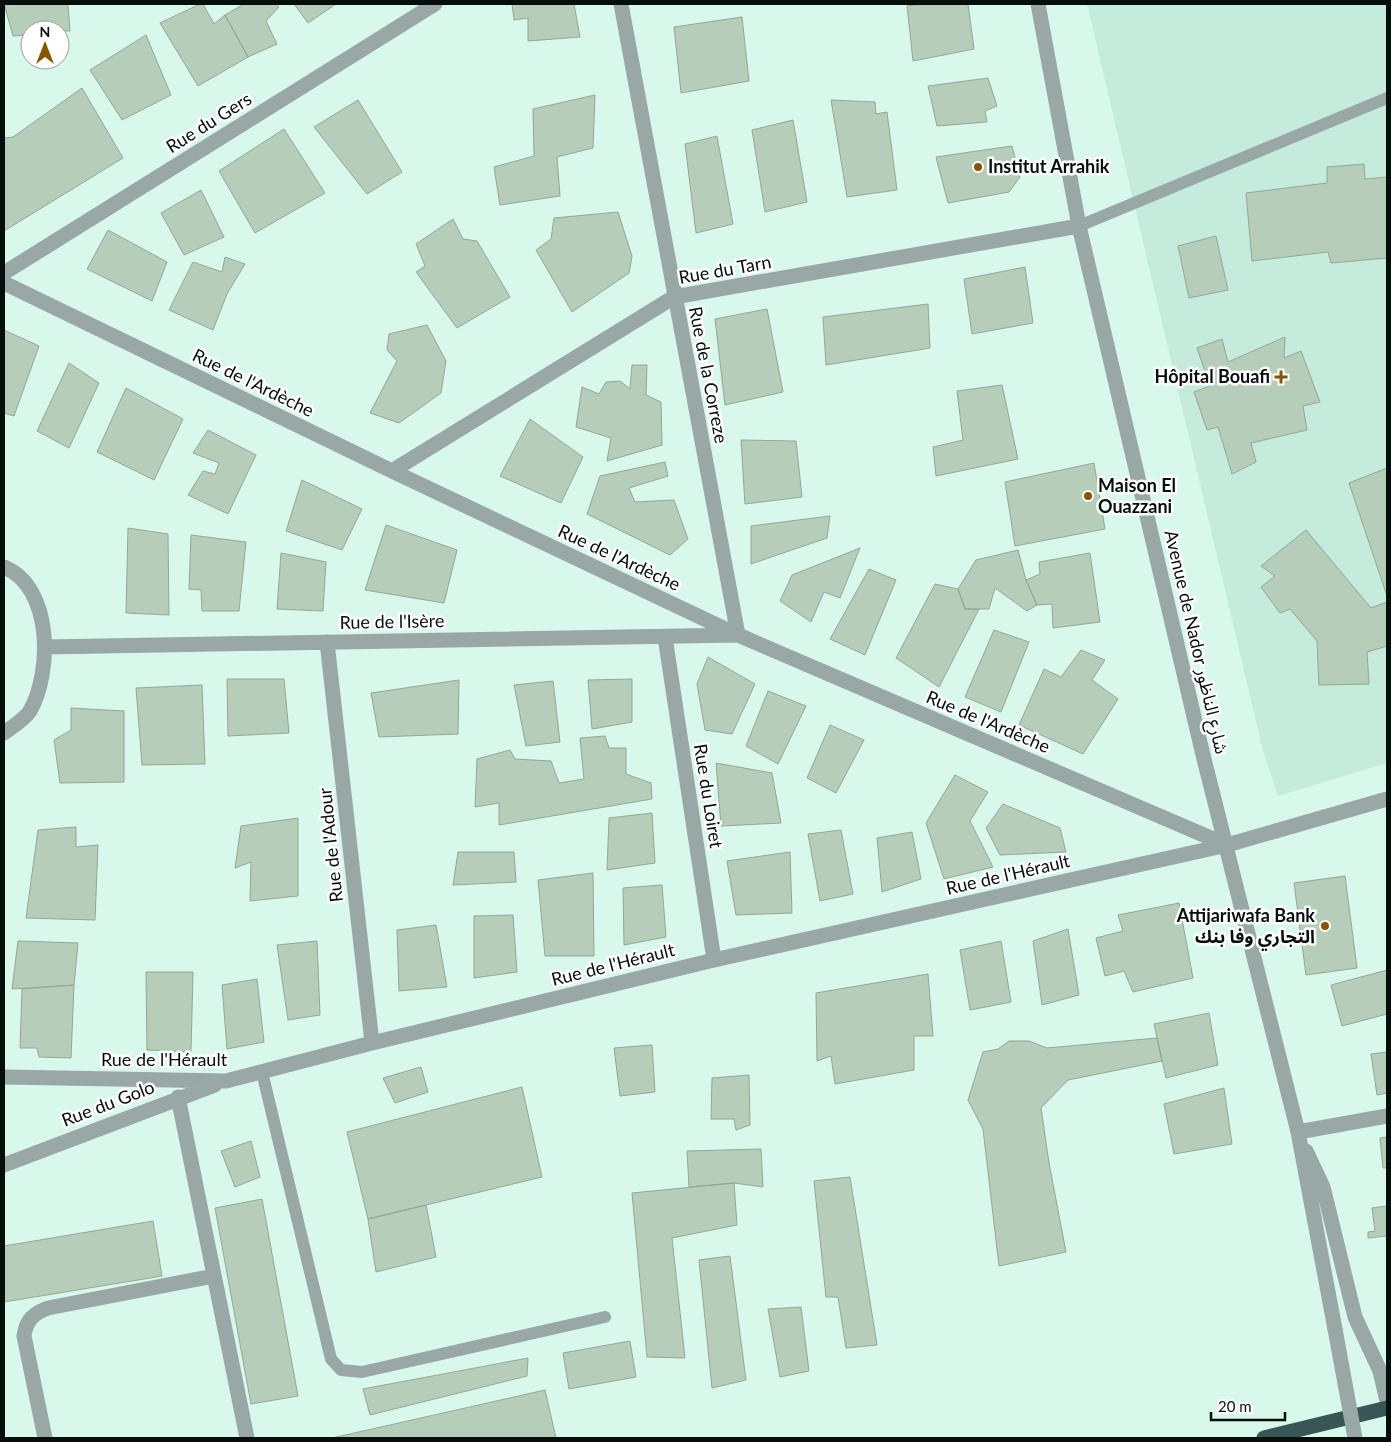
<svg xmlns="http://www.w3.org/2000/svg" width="1391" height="1442" font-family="Lato,'Noto Sans Arabic',sans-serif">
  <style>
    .built { fill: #c4ebdc }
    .building { fill: #b6cdb9; stroke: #92a895 }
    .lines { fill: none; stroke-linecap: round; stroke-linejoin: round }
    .lane { stroke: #99a7a6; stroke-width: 12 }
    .street { stroke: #99a7a6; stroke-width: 15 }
    .highway { stroke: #375654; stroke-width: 15 }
    .street-bridge { stroke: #99a7a6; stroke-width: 15 }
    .poi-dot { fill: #885400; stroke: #fff; stroke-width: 2 }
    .labels { text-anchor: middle; stroke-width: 5; stroke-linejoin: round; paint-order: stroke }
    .street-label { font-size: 18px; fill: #040e0a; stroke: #fff }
    .poi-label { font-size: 18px; font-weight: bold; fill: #040e0a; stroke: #fff; text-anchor: start }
  </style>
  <rect width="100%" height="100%" fill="#d8f8eb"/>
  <path class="built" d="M 1087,4 L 1387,4 L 1387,763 L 1278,796 L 1263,751 Z"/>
  <path class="building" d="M 4,4 L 68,4 L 70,31 L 30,30 L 30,35 L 13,36 Z
    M 200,4 L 203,4 L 214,24 L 225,15 L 248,57 L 198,86 L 160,23 Z
    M 244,4 L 276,4 L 279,7 L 266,21 L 277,44 L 248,57 L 225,15 Z
    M 294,4 L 336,4 L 308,23 Z
    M 512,4 L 574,4 L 580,37 L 528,41 L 528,18 L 514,20 Z
    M 923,4 L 968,4 L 974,49 L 913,61 L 907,6 Z
    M 742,17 L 749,81 L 681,93 L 674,27 Z
    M 146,35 L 171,95 L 122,120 L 90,70 Z
    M 988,78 L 997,106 L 985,111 L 987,122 L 937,126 L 928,86 Z
    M 82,88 L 123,158 L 4,231 L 4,138 L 13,137 Z
    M 595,95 L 593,148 L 557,157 L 560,196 L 500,205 L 494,167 L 534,156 L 533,109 Z
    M 358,100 L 402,172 L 367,194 L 314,127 Z
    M 831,100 L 875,102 L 876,114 L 887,112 L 897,190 L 847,197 Z
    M 793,120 L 807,202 L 765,212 L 752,130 Z
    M 284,129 L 325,193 L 255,233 L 219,171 Z
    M 717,136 L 733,224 L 696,233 L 685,144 Z
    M 1012,146 L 1020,177 L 1009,192 L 948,203 L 936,157 Z
    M 1364,164 L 1365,179 L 1387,177 L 1387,258 L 1331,263 L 1328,252 L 1252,261 L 1246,193 L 1327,183 L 1327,167 Z
    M 201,190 L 224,237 L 184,255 L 161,213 Z
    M 618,212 L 632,256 L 629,273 L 572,312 L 536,250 L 551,239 L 554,218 Z
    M 453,219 L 463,239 L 477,241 L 510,297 L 457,328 L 416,272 L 425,266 L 416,244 Z
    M 108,230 L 167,262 L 152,301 L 87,269 Z
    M 1216,236 L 1228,290 L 1189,298 L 1178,246 Z
    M 225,257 L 245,264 L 227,294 L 213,330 L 169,310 L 193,262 L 222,272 Z
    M 1025,267 L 1033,323 L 972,334 L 964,279 Z
    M 928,304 L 930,348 L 826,365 L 823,317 Z
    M 767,309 L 783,392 L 725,405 L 715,319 Z
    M 427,325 L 446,361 L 441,393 L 399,423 L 370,413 L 397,361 L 387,350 L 389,334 Z
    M 4,330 L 39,346 L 14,416 L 4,413 Z
    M 1285,337 L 1284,358 L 1301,351 L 1320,402 L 1303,406 L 1307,430 L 1251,443 L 1256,462 L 1232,474 L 1218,427 L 1207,430 L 1194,392 L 1210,386 L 1197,348 L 1222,339 L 1228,362 Z
    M 69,363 L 99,383 L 69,448 L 37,431 Z
    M 632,365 L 647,365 L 646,395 L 661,402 L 662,445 L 607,461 L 611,438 L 576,427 L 582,387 L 599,394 L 606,382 L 620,381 L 630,389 Z
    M 1002,385 L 1018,459 L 936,476 L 933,447 L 963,440 L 957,391 Z
    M 126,388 L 183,419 L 154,480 L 97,452 Z
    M 530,419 L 583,457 L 561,503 L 500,476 Z
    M 208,430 L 256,455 L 228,514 L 188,495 L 203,471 L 215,474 L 219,463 L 193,453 Z
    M 741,440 L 796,441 L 802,497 L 745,504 Z
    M 665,462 L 668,476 L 629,488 L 635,502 L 674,500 L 688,539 L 670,555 L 587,514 L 600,476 Z
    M 1094,463 L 1105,529 L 1015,546 L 1005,482 Z
    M 1387,468 L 1387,596 L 1349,483 Z
    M 302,480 L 362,509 L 342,550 L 286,531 Z
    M 830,516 L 827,538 L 751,564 L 751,526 Z
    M 386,525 L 457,550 L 444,603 L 365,590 Z
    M 128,528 L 168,534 L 169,615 L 126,613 Z
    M 1306,530 L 1371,608 L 1387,602 L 1387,646 L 1367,652 L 1369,684 L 1319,685 L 1317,641 L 1290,609 L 1280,613 L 1261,587 L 1275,576 L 1261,566 Z
    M 191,535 L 246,542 L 239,611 L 202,611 L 201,590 L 189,589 Z
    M 860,548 L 840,598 L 824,592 L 811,622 L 780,601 L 792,575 Z
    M 1018,550 L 1026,580 L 1037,605 L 1027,611 L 995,588 L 989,609 L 965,609 L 958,589 L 976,560 Z
    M 281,553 L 326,562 L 323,611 L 277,609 Z
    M 1090,553 L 1100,622 L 1053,628 L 1052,604 L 1037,605 L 1026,580 L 1040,574 L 1039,562 Z
    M 869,569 L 896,580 L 865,655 L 830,639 Z
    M 935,584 L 958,589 L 965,609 L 979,609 L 939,687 L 896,658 Z
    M 994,630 L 1029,642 L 1001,712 L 965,697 Z
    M 1081,650 L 1105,660 L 1092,680 L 1118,699 L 1083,754 L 1019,725 L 1044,669 L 1061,677 Z
    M 708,657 L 755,684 L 732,734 L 705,730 L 697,684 Z
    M 227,679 L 284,679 L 289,733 L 228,736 Z
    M 632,679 L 632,722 L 592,729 L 588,680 Z
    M 459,680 L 458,734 L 379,737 L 371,693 Z
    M 553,681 L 560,742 L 526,746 L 514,685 Z
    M 202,685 L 205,764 L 142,765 L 136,688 Z
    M 768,691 L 806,706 L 778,764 L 746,746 Z
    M 71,708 L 124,711 L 124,782 L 60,783 L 54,740 L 71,730 Z
    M 830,725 L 864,740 L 836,793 L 807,778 Z
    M 605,736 L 609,748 L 626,748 L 626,774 L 651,783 L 652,799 L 499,825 L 499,803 L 475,807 L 477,759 L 510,750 L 515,759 L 551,761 L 559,783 L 584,779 L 580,738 Z
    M 716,763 L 772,773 L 781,823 L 721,826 Z
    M 955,775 L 988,792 L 970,821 L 993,867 L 944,879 L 926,823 Z
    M 1003,804 L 1060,828 L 1066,852 L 1000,855 L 986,828 Z
    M 652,813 L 655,863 L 607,870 L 609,818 Z
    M 298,818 L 298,896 L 250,901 L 251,862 L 235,868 L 241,826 Z
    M 76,827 L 76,847 L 98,845 L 95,920 L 26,918 L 38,830 Z
    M 841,830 L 853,894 L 820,901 L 808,834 Z
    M 912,832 L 921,879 L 882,892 L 877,838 Z
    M 458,852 L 514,852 L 516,882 L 453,885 Z
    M 790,852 L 792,913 L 736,915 L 727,861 Z
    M 593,873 L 594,956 L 545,956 L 538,880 Z
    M 1345,876 L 1357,968 L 1306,975 L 1294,883 Z
    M 662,885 L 666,937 L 624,945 L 623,888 Z
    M 1179,903 L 1193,978 L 1133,992 L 1124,971 L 1105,976 L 1096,938 L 1123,931 L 1118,915 Z
    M 513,915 L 517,972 L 474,978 L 474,916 Z
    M 436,925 L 447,987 L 399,991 L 397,930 Z
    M 1068,929 L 1079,995 L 1042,1005 L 1033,941 Z
    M 18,941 L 78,943 L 74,985 L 12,989 Z
    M 317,941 L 320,1015 L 288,1020 L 277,945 Z
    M 1001,941 L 1011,1002 L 970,1010 L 960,950 Z
    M 1387,970 L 1387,1014 L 1342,1026 L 1331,985 Z
    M 146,972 L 193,972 L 191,1052 L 147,1050 Z
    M 928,974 L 933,1036 L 914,1036 L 914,1070 L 835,1084 L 831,1056 L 817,1061 L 816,993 Z
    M 257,979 L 264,1042 L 227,1049 L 222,985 Z
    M 74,985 L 71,1058 L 39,1057 L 37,1048 L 20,1048 L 22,989 Z
    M 1209,1013 L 1218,1065 L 1166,1078 L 1154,1024 Z
    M 1157,1038 L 1162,1061 L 1068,1080 L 1041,1108 L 1049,1163 L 1066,1252 L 999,1266 L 983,1129 L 968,1100 L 983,1052 L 998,1049 L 1009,1041 L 1029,1041 L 1047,1048 Z
    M 652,1045 L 655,1092 L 620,1096 L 614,1048 Z
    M 1387,1052 L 1387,1093 L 1377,1095 L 1371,1054 Z
    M 421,1067 L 428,1092 L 395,1103 L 383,1078 Z
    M 749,1075 L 750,1125 L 736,1130 L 734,1119 L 711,1119 L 712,1078 Z
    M 522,1087 L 542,1177 L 368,1219 L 347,1132 Z
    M 1224,1088 L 1232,1144 L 1174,1154 L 1164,1104 Z
    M 1387,1137 L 1387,1168 L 1383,1168 L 1380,1138 Z
    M 251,1141 L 260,1177 L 235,1187 L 221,1151 Z
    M 761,1149 L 763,1187 L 734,1183 L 689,1187 L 687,1151 Z
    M 850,1177 L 877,1345 L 846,1348 L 838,1297 L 826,1297 L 814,1181 Z
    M 734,1183 L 737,1225 L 672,1238 L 685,1358 L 647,1357 L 632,1193 Z
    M 262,1199 L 298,1396 L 251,1404 L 215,1208 Z
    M 426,1205 L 436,1257 L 376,1272 L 368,1219 Z
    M 1387,1206 L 1387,1236 L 1368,1238 L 1368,1232 L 1375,1231 L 1372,1208 Z
    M 153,1221 L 162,1276 L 4,1302 L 4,1246 Z
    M 730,1256 L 746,1380 L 712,1388 L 699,1260 Z
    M 801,1307 L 809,1371 L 780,1377 L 768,1309 Z
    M 630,1341 L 636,1377 L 569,1389 L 563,1353 Z
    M 528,1358 L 527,1376 L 370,1415 L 363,1389 Z
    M 545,1390 L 556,1438 L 332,1438 Z"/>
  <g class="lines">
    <path class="lane" d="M 1079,226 L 1387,98
      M 262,1072 L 331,1359 L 341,1370 L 362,1372 L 605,1317"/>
    <path class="street" d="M 1038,4 L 1079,226 L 1203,755 L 1298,1132 L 1335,1329
      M 4,273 L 435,4
      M 4,283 L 392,471 L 738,635 L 1227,845
      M 392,471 L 674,297 L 1079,226
      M 4,567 C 53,587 52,672 30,711 C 25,719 12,727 4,733
      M 665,637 L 714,960
      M 327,642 L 372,1043
      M 46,647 L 738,635 L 621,4
      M 4,1077 L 226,1081 L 372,1043 L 714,960 L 1227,845 L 1387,799
      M 178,1097 L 247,1438
      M 1298,1132 L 1387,1116
      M 1306,1151 L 1323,1187 L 1355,1317 L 1380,1371 L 1387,1401
      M 4,1165 L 215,1085
      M 45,1438 L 24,1336 C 26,1320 34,1313 48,1308 L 214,1276"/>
    <path class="highway" d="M 1264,1438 L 1387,1408"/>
    <path class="street-bridge" d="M 1335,1329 L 1355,1438"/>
  </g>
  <g class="poi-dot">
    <circle cx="978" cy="167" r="5"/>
    <path d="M1278.5 369.5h5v5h5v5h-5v5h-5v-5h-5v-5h5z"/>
    <circle cx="1088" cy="496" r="5"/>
    <circle cx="1325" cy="926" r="5"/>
  </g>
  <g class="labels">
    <g class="street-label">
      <text transform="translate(209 123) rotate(-32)" y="6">Rue du Gers</text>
      <text transform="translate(725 270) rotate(-10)" y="6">Rue du Tarn</text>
      <text transform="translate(708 375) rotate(79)" y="6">Rue de la Correze</text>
      <text transform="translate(253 383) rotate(26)" y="6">Rue de l'Ardèche</text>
      <text transform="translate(619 558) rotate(25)" y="6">Rue de l'Ardèche</text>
      <text transform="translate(392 622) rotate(-1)" y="6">Rue de l'Isère</text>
      <text transform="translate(1196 642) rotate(77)" y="6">Avenue de Nador شارع الناظور</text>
      <text transform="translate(988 722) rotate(23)" y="6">Rue de l'Ardèche</text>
      <text transform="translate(708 796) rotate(81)" y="6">Rue du Loiret</text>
      <text transform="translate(331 845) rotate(-96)" y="6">Rue de l'Adour</text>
      <text transform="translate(1008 875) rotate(-13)" y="6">Rue de l'Hérault</text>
      <text transform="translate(613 965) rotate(-14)" y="6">Rue de l'Hérault</text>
      <text x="164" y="1066">Rue de l'Hérault</text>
      <text transform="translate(108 1104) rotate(-21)" y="6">Rue du Golo</text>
    </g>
    <g class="poi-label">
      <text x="988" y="173">Institut Arrahik</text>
      <text x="1270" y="383" text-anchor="end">Hôpital Bouafi</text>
      <text x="1098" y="492">Maison El<tspan x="1098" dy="21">Ouazzani</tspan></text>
      <text x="1315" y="922" text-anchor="end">Attijariwafa Bank<tspan x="1315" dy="21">التجاري وفا بنك</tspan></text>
    </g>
  </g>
  <rect width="1391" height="1442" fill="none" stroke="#040e0a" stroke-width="10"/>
  <g transform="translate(45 45)"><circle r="24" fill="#ffffff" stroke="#9b9f9d"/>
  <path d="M0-4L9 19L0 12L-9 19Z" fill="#885400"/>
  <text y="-8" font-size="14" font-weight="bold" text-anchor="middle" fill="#040e0a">N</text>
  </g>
  <path d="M1211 1412v8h74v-8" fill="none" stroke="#040e0a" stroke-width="2.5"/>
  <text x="1218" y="1412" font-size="15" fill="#040e0a" stroke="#ffffff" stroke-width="4" paint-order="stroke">20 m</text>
</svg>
